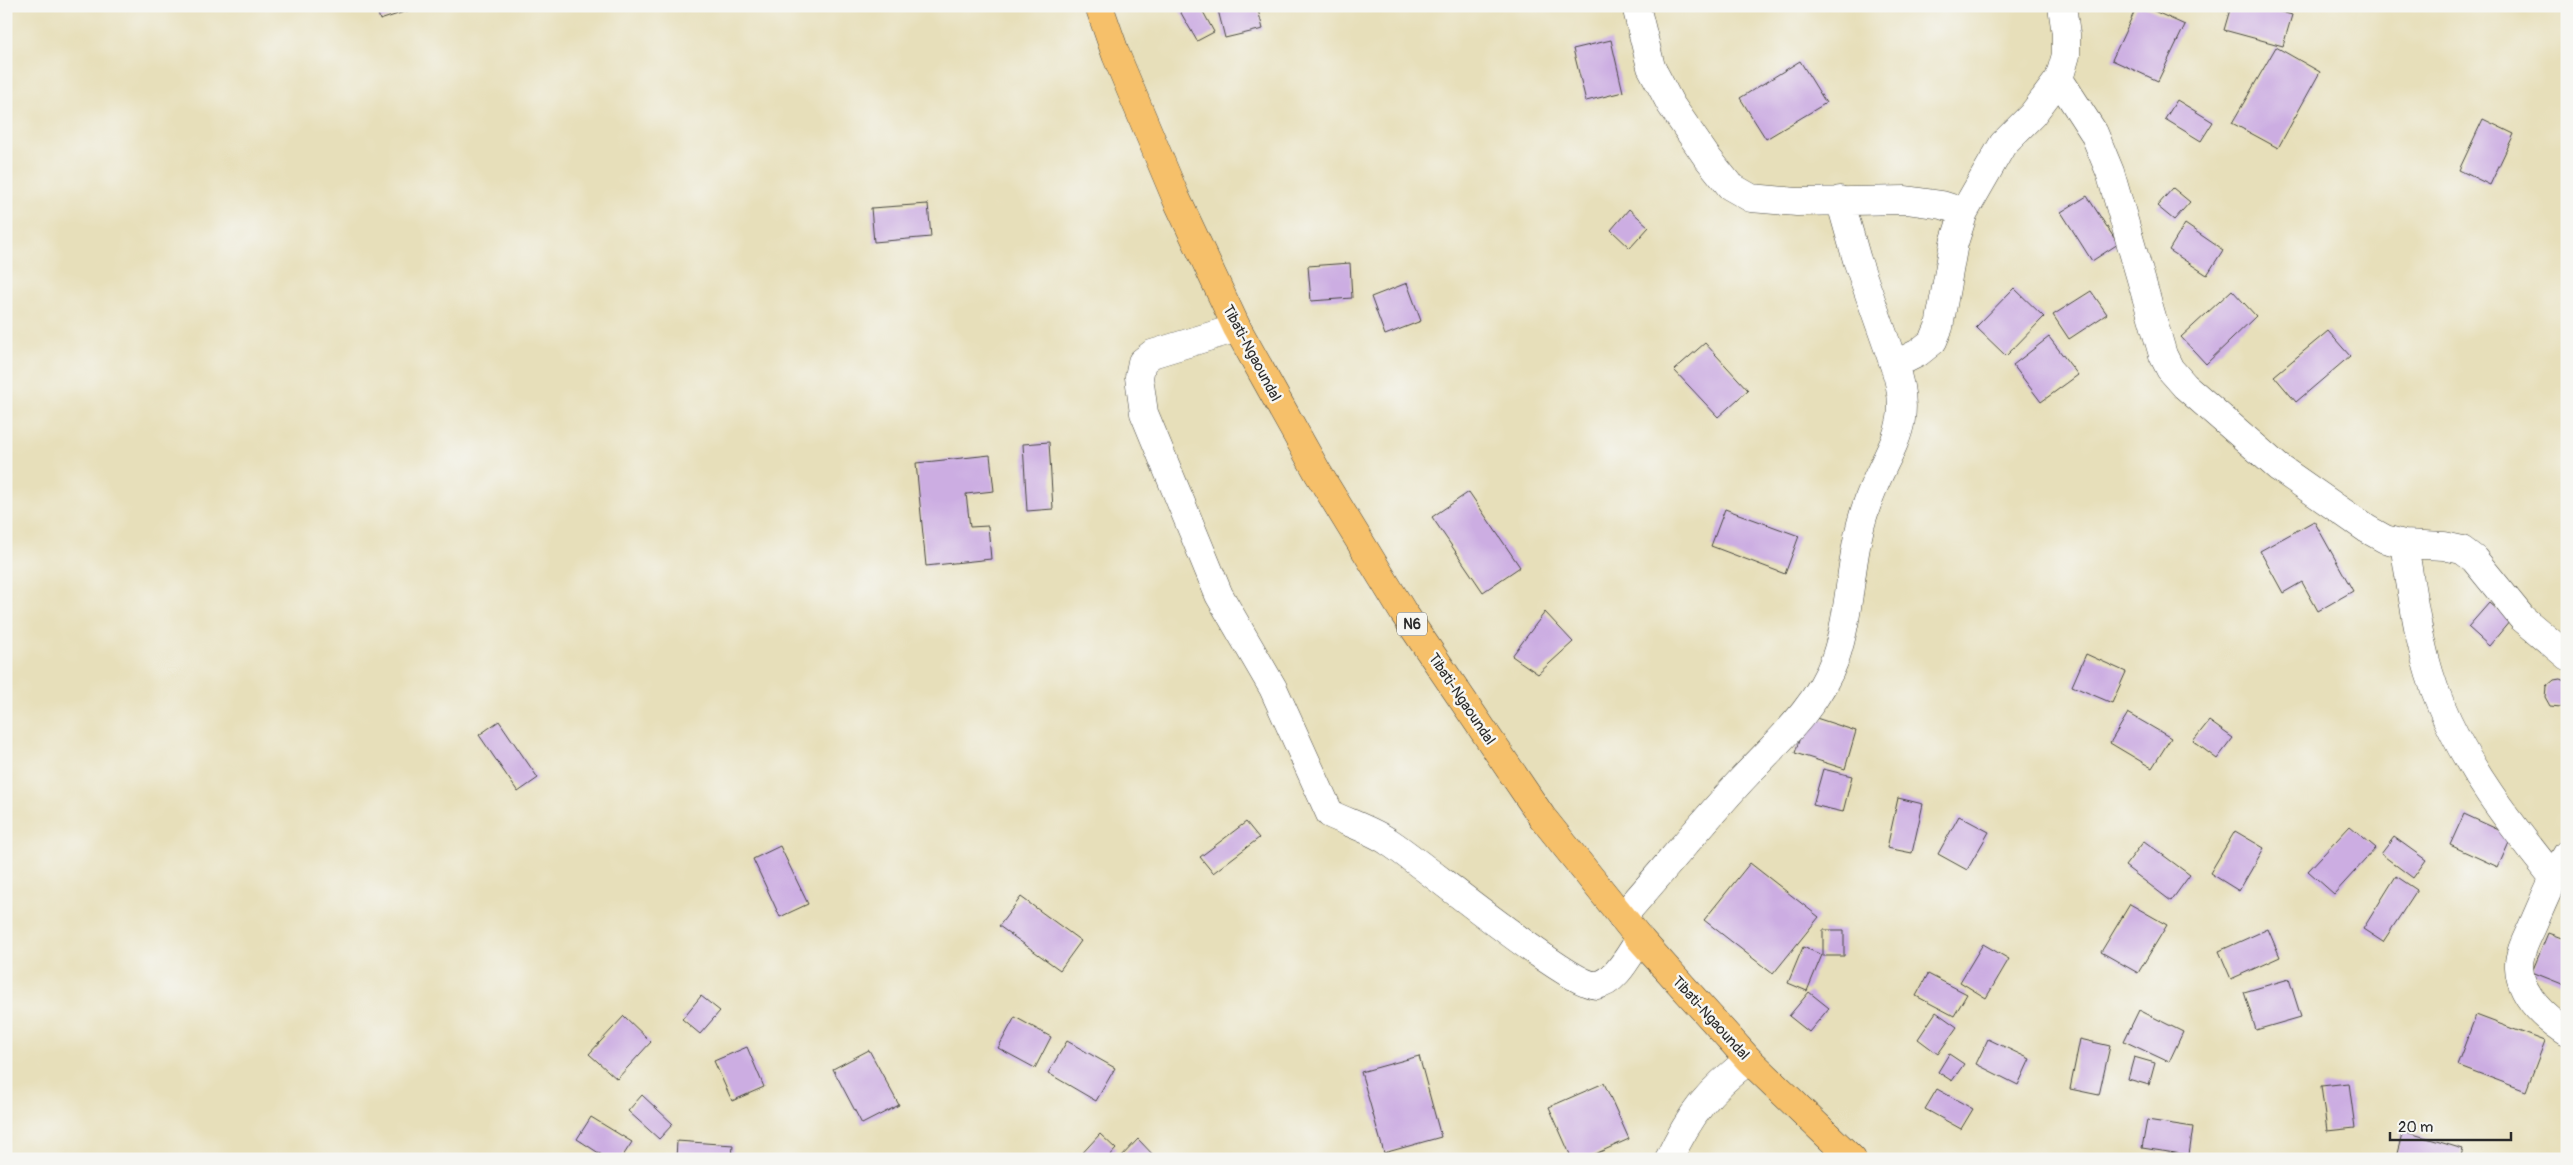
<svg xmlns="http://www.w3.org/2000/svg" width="2573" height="1165" font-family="Pangolin,sans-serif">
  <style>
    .building { fill: #ccade2 }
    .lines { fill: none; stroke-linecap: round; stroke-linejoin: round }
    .minor-casing { stroke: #474640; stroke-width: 29 }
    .trunk-casing { stroke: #474640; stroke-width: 29 }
    .minor { stroke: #fff; stroke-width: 28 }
    .trunk { stroke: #f6c06b; stroke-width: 28 }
    .labels { text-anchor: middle; stroke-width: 5; stroke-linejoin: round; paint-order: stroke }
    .shield { fill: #f6f6f2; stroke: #686867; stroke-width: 1 }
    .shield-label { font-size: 14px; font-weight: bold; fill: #2b2b2b }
    .street-label { font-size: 15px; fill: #2b2b2b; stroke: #f6f6f2 }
  </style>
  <rect width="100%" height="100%" fill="#f6f6f2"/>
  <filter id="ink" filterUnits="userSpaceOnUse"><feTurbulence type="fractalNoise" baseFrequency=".02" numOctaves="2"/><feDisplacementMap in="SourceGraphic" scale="10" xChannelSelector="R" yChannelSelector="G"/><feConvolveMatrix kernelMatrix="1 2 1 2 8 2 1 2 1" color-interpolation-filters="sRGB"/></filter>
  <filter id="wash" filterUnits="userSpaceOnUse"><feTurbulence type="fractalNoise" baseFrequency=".0096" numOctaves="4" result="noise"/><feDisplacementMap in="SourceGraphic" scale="20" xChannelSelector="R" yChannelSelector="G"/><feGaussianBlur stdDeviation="1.12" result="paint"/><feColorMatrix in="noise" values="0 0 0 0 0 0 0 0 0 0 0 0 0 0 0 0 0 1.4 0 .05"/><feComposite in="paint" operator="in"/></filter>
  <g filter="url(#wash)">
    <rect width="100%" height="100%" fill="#e7dfba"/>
    <g id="blocks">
      <path class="building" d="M 376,6 L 415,6 L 416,8 L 380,20 Z
        M 1177,6 L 1200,6 L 1214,32 L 1197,41 Z
        M 1217,6 L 1257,6 L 1263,29 L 1225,38 Z
        M 2137,6 L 2143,6 L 2185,25 L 2158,81 L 2112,60 Z
        M 2231,6 L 2261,6 L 2292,15 L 2283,46 L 2224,30 Z
        M 1611,40 L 1623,92 L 1586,101 L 1573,49 Z
        M 2276,47 L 2320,72 L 2278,148 L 2232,123 Z
        M 1800,61 L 1826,103 L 1766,139 L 1740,98 Z
        M 2177,100 L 2213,122 L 2201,141 L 2165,119 Z
        M 2483,119 L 2514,134 L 2490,185 L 2459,170 Z
        M 2173,188 L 2190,202 L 2174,220 L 2157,206 Z
        M 2087,196 L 2118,244 L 2092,261 L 2061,212 Z
        M 928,204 L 931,237 L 874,242 L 871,208 Z
        M 1629,209 L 1649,227 L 1630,248 L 1611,230 Z
        M 2185,224 L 2223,250 L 2207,275 L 2169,250 Z
        M 1350,263 L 1352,298 L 1311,301 L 1308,266 Z
        M 1407,283 L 1421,321 L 1385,335 L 1371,297 Z
        M 2014,288 L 2044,317 L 2006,356 L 1976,327 Z
        M 2232,290 L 2256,316 L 2206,364 L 2181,337 Z
        M 2091,291 L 2107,314 L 2069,339 L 2053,315 Z
        M 2328,331 L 2350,356 L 2296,402 L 2274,376 Z
        M 2049,337 L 2078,375 L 2041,402 L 2013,365 Z
        M 1705,343 L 1748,390 L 1718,417 L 1674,370 Z
        M 1049,442 L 1053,509 L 1027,511 L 1023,444 Z
        M 990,455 L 994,491 L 966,494 L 970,527 L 988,526 L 991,559 L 926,566 L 916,463 Z
        M 1469,492 L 1520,567 L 1483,592 L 1432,517 Z
        M 1725,509 L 1799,536 L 1785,574 L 1711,546 Z
        M 2314,521 L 2353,591 L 2318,611 L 2302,582 L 2283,593 L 2260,551 Z
        M 2489,603 L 2510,621 L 2489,646 L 2468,627 Z
        M 1545,612 L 1573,642 L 1538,674 L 1512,656 Z
        M 2086,654 L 2126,672 L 2112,703 L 2072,686 Z
        M 2560,679 L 2567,682 L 2567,705 L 2561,707 L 2550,706 L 2545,697 L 2546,687 L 2554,680 Z
        M 2128,713 L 2171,738 L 2152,768 L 2110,743 Z
        M 1807,715 L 1856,731 L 1845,769 L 1795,753 Z
        M 499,721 L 538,778 L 518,792 L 479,735 Z
        M 2209,721 L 2233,738 L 2217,759 L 2193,741 Z
        M 1823,769 L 1852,776 L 1843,812 L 1813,805 Z
        M 1898,798 L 1923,804 L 1912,853 L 1887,848 Z
        M 2464,814 L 2512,836 L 2498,867 L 2450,845 Z
        M 1959,816 L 1989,832 L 1967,870 L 1938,854 Z
        M 1246,822 L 1259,838 L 1213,873 L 1200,857 Z
        M 2350,826 L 2376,848 L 2334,894 L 2308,871 Z
        M 2235,831 L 2264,848 L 2239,891 L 2210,873 Z
        M 2394,837 L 2426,860 L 2413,878 L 2381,854 Z
        M 2144,841 L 2190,875 L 2171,901 L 2125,866 Z
        M 780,846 L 808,904 L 780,917 L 753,859 Z
        M 1750,863 L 1819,917 L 1773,974 L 1704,920 Z
        M 2396,876 L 2417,890 L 2383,942 L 2363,929 Z
        M 1021,897 L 1081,941 L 1060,970 L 999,926 Z
        M 2130,904 L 2167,925 L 2138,973 L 2101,952 Z
        M 2268,929 L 2280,957 L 2231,979 L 2219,951 Z
        M 1823,930 L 1844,930 L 1844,956 L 1823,956 Z
        M 2548,933 L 2567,940 L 2567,986 L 2532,972 Z
        M 1983,944 L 2009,959 L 1986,998 L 1960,982 Z
        M 1803,947 L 1822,955 L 1807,991 L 1788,983 Z
        M 1928,974 L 1967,994 L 1954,1016 L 1916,996 Z
        M 2289,979 L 2301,1017 L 2256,1030 L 2244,992 Z
        M 1809,992 L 1829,1008 L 1809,1032 L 1789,1016 Z
        M 701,996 L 720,1011 L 700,1034 L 682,1019 Z
        M 2139,1010 L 2183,1032 L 2169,1062 L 2124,1041 Z
        M 1936,1012 L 1957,1027 L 1938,1054 L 1918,1039 Z
        M 2476,1015 L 2545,1041 L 2526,1091 L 2457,1065 Z
        M 624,1016 L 651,1042 L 617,1079 L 589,1054 Z
        M 1015,1017 L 1051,1037 L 1035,1068 L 998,1048 Z
        M 1988,1039 L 2030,1059 L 2018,1085 L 1976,1064 Z
        M 2080,1039 L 2110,1046 L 2099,1095 L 2070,1089 Z
        M 1067,1041 L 1115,1068 L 1096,1101 L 1048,1073 Z
        M 747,1047 L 764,1087 L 732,1101 L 714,1061 Z
        M 869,1050 L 899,1105 L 862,1124 L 833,1069 Z
        M 1949,1054 L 1964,1064 L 1952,1081 L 1938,1072 Z
        M 1419,1056 L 1441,1137 L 1384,1153 L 1361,1072 Z
        M 2134,1057 L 2155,1063 L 2149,1085 L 2128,1079 Z
        M 1604,1083 L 1629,1139 L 1584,1159 L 1572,1159 L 1549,1107 Z
        M 2349,1083 L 2355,1128 L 2327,1131 L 2321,1086 Z
        M 1937,1089 L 1973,1109 L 1961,1129 L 1925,1109 Z
        M 642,1095 L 673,1124 L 659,1139 L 628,1111 Z
        M 591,1117 L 632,1142 L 621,1159 L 608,1159 L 577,1139 Z
        M 2147,1120 L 2193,1127 L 2189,1155 L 2142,1148 Z
        M 2403,1131 L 2463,1149 L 2460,1159 L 2396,1157 Z
        M 1100,1134 L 1116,1149 L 1107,1159 L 1077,1159 Z
        M 1138,1139 L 1157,1159 L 1119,1159 Z
        M 677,1141 L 733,1145 L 732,1159 L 676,1159 Z"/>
    </g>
  </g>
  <g filter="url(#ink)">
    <use href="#blocks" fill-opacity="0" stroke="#474640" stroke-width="1"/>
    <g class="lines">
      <defs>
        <path id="minor" d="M 1636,6 L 1651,67 L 1671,105 L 1706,156 L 1730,186 L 1751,198 L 1797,202 L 1906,200 L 1942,205 L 1964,212
          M 2059,79 L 2094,133 L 2110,172 L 2163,355 L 2170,369 L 2185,386 L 2278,467 L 2367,529 L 2385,539 L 2404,544 L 2444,546 L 2462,550 L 2474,559 L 2522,618 L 2567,656
          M 1840,200 L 1857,260 L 1894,365
          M 1237,328 L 1152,354 L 1142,362 L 1139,377 L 1144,413 L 1219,595 L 1273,688 L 1330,814 C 1349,823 1371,830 1389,842 C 1422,863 1570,987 1597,985 C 1616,983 1630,953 1640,939
          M 2404,544 C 2413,597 2419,653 2440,703 C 2467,769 2509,822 2553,877
          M 2567,854 C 2554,875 2545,897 2535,920 C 2530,933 2518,952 2519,967 C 2520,996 2544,1017 2567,1032
          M 1622,917 C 1660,874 1697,829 1736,786 C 1772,746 1816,711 1835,659 C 1852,610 1849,556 1866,507 C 1885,448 1917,430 1894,365 L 1918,353 L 1933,341 L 1939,327 L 1954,243 L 1964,212 L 2003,144 L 2032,115 L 2059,79 L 2066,55 L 2066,34 L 2062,6
          M 1669,1159 C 1690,1114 1709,1090 1749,1060"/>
        <path id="trunk" d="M 1099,6 L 1116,55 L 1176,198 L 1237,328 L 1318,473 L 1403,612 L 1542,817 L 1640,939 L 1749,1060 L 1852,1159"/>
      </defs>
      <use href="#minor" class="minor-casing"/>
      <use href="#trunk" class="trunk-casing"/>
      <use href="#minor" class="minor"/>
      <use href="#trunk" class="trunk"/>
    </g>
  </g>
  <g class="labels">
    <rect class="shield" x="1397" y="612.5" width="30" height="23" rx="4"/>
    <g class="shield-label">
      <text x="1412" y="629">N6</text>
    </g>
    <g class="street-label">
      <text transform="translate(1252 353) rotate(62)" y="5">Tibati-Ngaoundal</text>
      <text transform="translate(1462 699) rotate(56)" y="5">Tibati-Ngaoundal</text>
      <text transform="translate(1711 1018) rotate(48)" y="5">Tibati-Ngaoundal</text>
    </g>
  </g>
  <rect width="2573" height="1165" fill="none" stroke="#f6f6f2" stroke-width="25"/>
  <path d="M2390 1132v8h121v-8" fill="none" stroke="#2b2b2b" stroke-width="2.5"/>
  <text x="2398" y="1132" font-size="15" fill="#2b2b2b" stroke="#f6f6f2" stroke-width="4" paint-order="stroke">20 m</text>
</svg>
